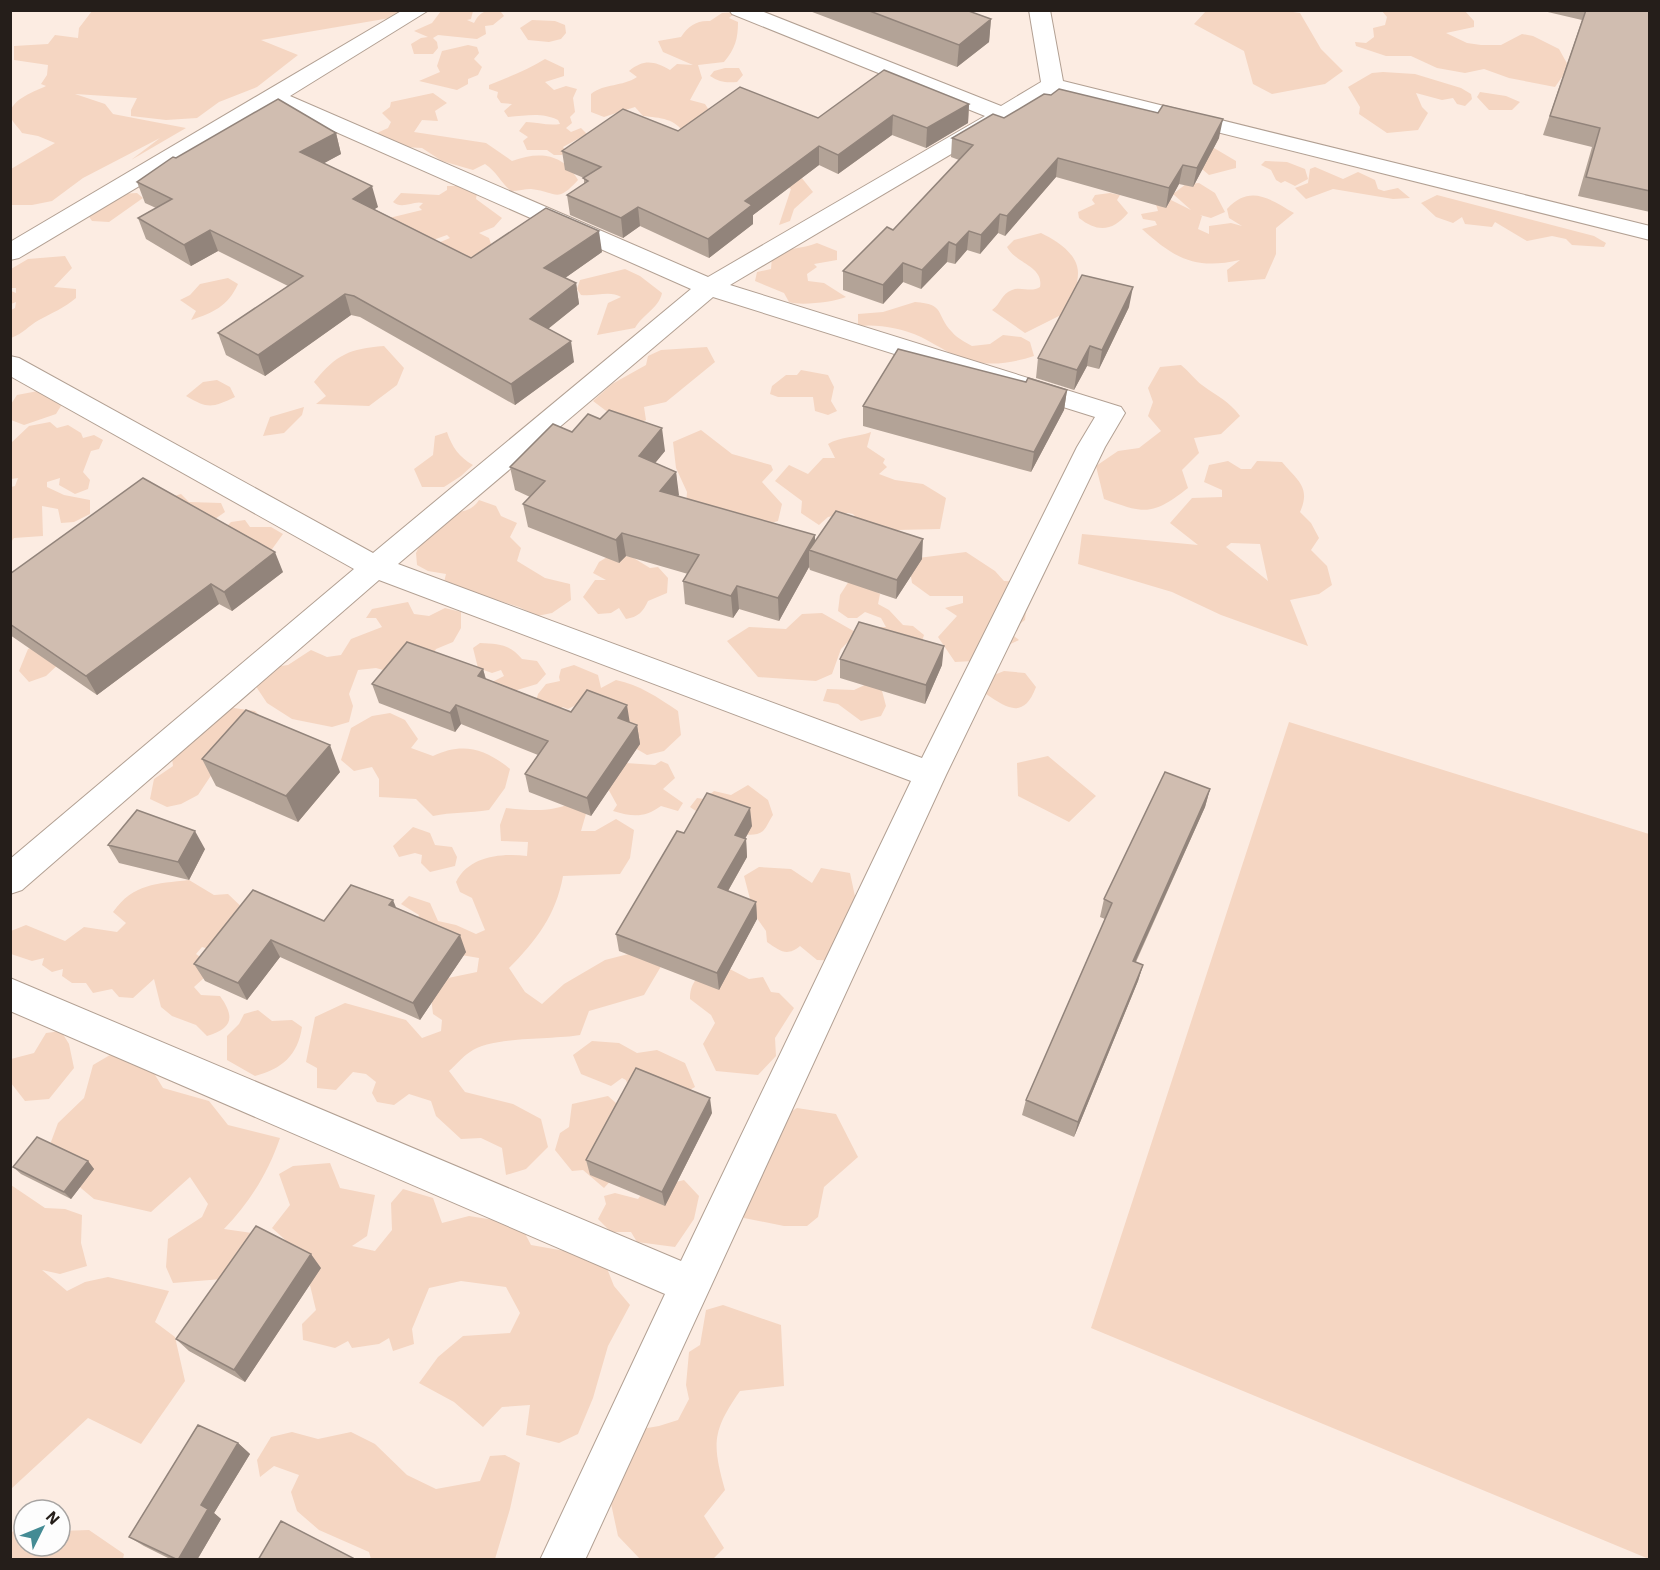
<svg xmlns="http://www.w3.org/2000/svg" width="1660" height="1570" font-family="'IBM Plex Sans',sans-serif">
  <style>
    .green { fill: #f5d6c2; fill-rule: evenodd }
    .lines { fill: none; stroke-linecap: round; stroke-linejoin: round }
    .minor-casing { stroke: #b2a093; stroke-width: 2 }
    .minor { fill: #fff; fill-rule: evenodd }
    .wall { fill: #b3a397 }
    .shaded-wall { fill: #92847b }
    .building { fill: #d0bdb0; stroke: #92847b; stroke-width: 1.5 }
  </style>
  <rect width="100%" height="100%" fill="#fcece2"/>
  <path class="green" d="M 92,11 L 431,11 L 261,40 L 298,55 L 257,87 L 219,102 L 197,118 L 166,120 L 131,116 L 131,110 L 137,98 L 75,94 L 105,104 L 113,114 L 186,128 L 131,160 L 160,138 L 83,178 L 52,201 L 32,205 L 11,205 L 11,169 L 55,143 L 38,136 L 22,133 C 19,128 12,122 11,117 C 6,101 36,91 46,86 L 41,84 L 47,75 L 48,65 L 14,60 L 14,46 L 48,44 L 55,35 L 78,38 L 79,28 Z
    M 441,11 L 473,11 L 471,19 L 467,20 L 474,23 C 480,11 487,9 501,12 L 504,16 L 493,25 L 485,26 L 486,34 L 477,39 L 438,35 L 433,38 L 437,42 L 438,48 L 433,54 L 414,54 L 411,44 L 421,38 L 428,37 L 414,31 L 432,23 Z
    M 1286,11 L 1300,13 L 1321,49 L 1343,71 L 1325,84 L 1272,94 L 1253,84 L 1244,51 L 1194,24 L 1206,11 Z
    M 1382,11 L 1465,11 L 1474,21 L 1474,27 L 1446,33 L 1467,43 L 1481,45 L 1501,45 L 1522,34 L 1533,36 L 1559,49 L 1569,67 L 1555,87 L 1509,78 L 1484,69 L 1465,73 L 1437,68 L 1411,56 L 1386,56 L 1356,46 L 1355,42 L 1366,43 L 1374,37 L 1373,28 L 1385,25 L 1387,17 Z
    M 736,12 L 729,18 L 738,22 C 738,39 735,49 724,62 L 698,65 L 702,78 L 690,100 L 705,104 L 709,110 L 685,135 C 676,118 660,118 643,116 L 635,107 L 604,117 L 591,112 L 591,94 C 605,83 622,87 637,77 L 629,71 C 644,59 654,61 670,70 L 677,64 L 693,65 L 663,52 L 658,41 L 681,37 C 688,26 697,20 710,21 L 722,13 Z
    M 532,20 L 555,21 L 565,25 L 566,33 L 561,39 L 549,42 L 528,40 L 520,28 Z
    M 468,45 L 477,47 L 479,53 L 474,59 L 482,67 L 478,75 L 468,79 L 468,84 L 457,90 L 419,81 L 440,72 L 437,66 L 442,51 Z
    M 545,59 L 564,68 L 564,76 L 545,82 L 554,90 L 566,86 L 577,89 L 573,98 L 575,112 L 570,117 L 572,123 L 566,128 L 571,132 L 581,128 L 587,134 L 563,147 L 566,151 L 562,155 L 554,155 L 547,150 L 527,150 L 523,141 L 528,137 L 519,131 L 526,122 C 537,122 548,126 560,124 L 558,120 C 540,112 527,116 508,117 L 504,111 L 512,104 L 501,103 L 497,97 L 498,92 L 489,89 L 489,85 C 509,77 527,70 545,59 Z
    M 725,68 L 739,68 L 743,75 L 737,82 C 726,83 719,82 710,76 L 714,71 Z
    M 1383,72 L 1415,74 L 1461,88 L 1471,94 L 1472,99 L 1465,106 L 1457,104 L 1453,98 L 1442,100 L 1416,93 L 1422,107 L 1428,113 L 1418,130 L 1387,133 L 1359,114 L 1360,107 L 1348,87 L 1372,73 Z
    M 1480,92 L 1506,96 L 1520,102 L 1512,110 L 1489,110 L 1477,97 Z
    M 433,93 L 447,103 L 435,111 L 438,121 L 422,120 L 414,132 L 486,143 L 512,161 C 539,151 563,153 578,180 C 556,204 558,192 531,189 C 525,189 518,191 511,191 C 501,183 497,172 485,164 L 473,170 L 442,161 L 422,148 L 389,146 L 377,133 L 388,128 L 391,122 L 382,113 L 390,107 L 391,102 Z
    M 1214,148 L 1236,161 L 1236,168 L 1209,175 L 1187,156 Z
    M 1265,161 L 1287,162 L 1305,169 L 1308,179 L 1295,186 L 1285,181 L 1281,183 L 1276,180 L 1271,170 L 1261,165 Z
    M 793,167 L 813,192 L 794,209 L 790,221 L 779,225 L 791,189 L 774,177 Z
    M 1315,167 L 1343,179 L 1358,172 L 1375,180 L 1378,189 L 1384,191 L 1398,188 L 1410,198 L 1393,199 L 1333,189 L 1306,199 L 1295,188 L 1308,183 L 1310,169 Z
    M 1199,183 L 1215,193 L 1225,212 L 1211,218 L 1200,215 L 1202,216 L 1198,229 L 1209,234 L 1209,226 L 1231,223 L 1242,226 L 1229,218 L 1227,209 C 1250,184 1270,199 1294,213 L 1276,228 L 1276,254 L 1265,279 L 1228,282 L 1227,270 L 1240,260 C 1196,270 1175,259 1142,229 L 1157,225 L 1155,221 L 1143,219 L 1141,214 L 1158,211 L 1155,201 L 1167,198 L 1191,210 L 1173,194 L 1186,184 Z
    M 447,186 L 466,186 L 477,193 L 476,199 L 502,218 L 494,227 L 479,233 L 489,238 L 492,247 L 477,262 L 438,243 L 450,238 L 447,235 L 433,240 L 389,218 L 422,210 L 419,207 L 423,203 C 413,200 403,210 393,202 L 401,193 L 439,195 L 447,190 Z
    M 137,193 L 143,198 L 109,222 L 92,221 L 88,215 L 118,194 Z
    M 1110,193 L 1120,195 L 1117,200 L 1128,213 C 1113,231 1098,233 1079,218 L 1078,212 L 1095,204 L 1092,200 L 1095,195 Z
    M 1437,195 L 1594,236 L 1606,243 L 1604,247 L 1572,245 L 1566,239 L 1552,236 L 1527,241 L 1495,222 L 1492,227 L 1465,224 L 1462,217 L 1453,223 L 1436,217 L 1421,203 Z
    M 1041,233 C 1055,240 1078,253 1078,273 C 1078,284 1073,298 1071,310 L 1025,333 L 992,310 C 1001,304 1001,294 1012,290 C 1021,286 1031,293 1040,287 C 1044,266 1016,264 1007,247 L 1014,240 Z
    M 817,243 L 837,251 L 837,260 L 814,264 L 817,267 L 807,274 L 808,281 L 824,283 L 846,297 C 834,302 801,306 789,302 L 784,293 L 755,281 L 757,272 L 771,269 L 772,257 C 787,246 801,250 817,243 Z
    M 65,256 L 72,268 L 54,287 L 76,289 L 76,298 C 64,308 52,313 39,320 C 28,326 24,333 11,338 L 11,310 L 15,308 L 16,302 L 11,304 L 11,291 L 16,293 L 16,288 L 11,288 L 11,269 L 28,259 Z
    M 625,269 L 640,276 L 662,293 C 659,308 642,315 635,328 L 597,335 L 608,303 L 621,297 C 610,290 594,297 581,295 L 577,289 L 580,280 Z
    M 228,278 L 238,284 C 228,306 213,313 191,320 L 196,311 L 180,300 L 190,295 L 200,284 Z
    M 915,302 C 946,304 935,314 952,332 C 957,338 965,342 972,346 L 990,344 L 1003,335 L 1021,337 L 1030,342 L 1034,356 C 1015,362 995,366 975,362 C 955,358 939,346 921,337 C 901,328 879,324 858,326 L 858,314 L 883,312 Z
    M 384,346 L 404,368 L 397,385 L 369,406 L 316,404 L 326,396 L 314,382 C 337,354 349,349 384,346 Z
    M 707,347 L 715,362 L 666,402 L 644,407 L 646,420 L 629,428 L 593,401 L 612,384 L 646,365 L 648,356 L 661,350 Z
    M 1181,365 C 1189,371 1195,380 1202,385 C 1217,396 1229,401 1240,416 L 1221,434 L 1194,438 L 1199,453 L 1182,470 L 1188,488 C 1152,516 1145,514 1104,499 L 1096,466 L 1118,451 L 1139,448 L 1161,431 L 1148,416 L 1153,402 L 1148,388 L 1160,367 Z
    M 801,370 L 828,375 L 834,387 L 831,401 L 837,411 L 828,415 L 815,411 L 813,397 L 778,397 L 770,394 L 772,386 L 786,375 L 797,375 Z
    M 217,380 L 230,387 L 235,397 C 212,408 208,409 186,396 L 203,382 Z
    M 38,391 L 64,401 L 56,414 L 24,425 L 11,420 L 11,404 L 17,395 Z
    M 304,407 L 302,415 L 284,433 L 263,436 L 270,417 Z
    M 50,422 L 57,428 L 68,425 L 81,433 L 83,438 L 94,435 L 103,440 L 99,449 L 91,451 L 83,472 L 90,480 L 88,489 L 75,494 L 59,485 L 60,478 L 47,482 L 47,487 L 64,495 L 90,500 L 90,514 L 74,522 L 61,523 L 58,509 L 42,506 L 43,536 L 14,538 L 11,542 L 11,487 L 15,486 L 18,478 L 11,479 L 11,443 L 29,426 Z
    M 701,430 L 732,454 L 771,465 L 773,470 L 762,482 L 782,504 L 778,521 L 756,528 L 686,506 L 687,492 L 676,468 L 673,442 Z
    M 447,432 C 452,447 459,457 473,465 L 461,476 L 444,487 L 422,487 L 414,469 L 433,455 L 435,436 Z
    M 871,432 L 867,447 L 885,459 L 883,463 L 887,467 L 879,474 L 895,480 L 923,484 L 946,498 L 940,529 L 897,530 L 886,538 L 868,533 L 853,514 L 848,513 L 828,517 L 819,525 L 801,513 L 802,501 L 775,481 L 789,465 L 808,474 L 823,458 L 835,458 L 828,444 C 838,437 858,437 871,432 Z
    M 1228,461 L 1241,469 L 1251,469 L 1257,461 L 1282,462 C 1298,481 1311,487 1300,512 L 1311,523 L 1319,538 L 1311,550 L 1327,566 L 1332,585 L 1319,594 L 1290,600 L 1308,646 L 1221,615 L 1172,592 L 1078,564 L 1082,534 L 1198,545 L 1170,523 L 1192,498 L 1222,497 L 1222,490 L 1204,482 L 1209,465 ZM 1231,543 L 1260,544 L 1268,581 L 1226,547 Z
    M 181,494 L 189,502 L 221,503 L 225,512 L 215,519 L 225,528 L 231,522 L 245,520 L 250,527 L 271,527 L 283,534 L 270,552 L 168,498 Z
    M 479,500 L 496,506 L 501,516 L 517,523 L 510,537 L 521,548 L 517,561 L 545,578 L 570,584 L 571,600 L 552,613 L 537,616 L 519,607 L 478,594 L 465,594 L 454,584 L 444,582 L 446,574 L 428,571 L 417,565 L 416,553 L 436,512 C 452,512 470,515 479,500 Z
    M 966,552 L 995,571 L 1004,581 L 1029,582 L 1025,620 L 1009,632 L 1019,640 L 974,661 L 955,662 L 938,637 L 957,616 L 945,608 L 963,603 L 963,596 L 930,596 L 912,583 L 910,570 L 918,558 Z
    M 612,554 L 632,557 L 650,568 L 658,567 L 668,578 L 667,593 L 648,601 C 643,612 638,617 626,619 L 619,608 L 611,613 L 598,614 L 583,597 L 595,580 L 606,580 L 593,573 L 599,562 Z
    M 851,578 L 880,594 L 878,604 L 889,610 L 903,625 L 913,626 L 924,635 L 921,644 L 873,633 L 880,627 L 886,627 L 881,618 L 865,612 L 857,618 L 848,618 L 838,611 L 840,595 Z
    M 408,602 L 414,614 L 429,616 L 445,608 L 461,612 L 461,628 L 453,642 L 436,649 L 432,656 L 390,672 L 376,668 L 358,670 L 349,694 L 353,706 L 349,722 L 332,727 L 292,719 L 267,703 L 253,682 L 266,668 L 288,665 L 311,650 L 327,657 L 341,655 L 351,639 L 382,627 L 376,618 L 366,618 L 372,609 Z
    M 822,613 L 857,633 L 841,649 L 832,674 L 816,681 L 758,677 L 727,641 L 749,627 L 786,629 L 802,614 Z
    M 41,643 L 64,659 L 46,676 L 29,682 L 19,671 L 28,649 Z
    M 480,643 C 499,644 510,644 522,659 L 537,661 L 546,674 L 537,684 L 507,693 L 492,682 L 504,676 L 501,670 L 492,673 L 478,668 L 473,648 Z
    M 574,665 L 598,675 L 601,688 L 616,680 C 640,685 657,697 678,711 L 681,735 L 664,751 L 647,755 L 628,744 L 578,704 L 568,709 L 563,707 L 555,710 L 535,705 L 538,694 L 546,684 L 560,681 L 559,677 L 561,669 Z
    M 1004,671 L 1025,673 L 1036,687 C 1024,719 1008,709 986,694 L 989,677 Z
    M 869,683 L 881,687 L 886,706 L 881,716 L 861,721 L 838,704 L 823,701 L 827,689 L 854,690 Z
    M 234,708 L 255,711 L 268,724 L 212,774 L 198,795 L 181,804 L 167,807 L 150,799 L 154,779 L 173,766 L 171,751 L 218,713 Z
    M 390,713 L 405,720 L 418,739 L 411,748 L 433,756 C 462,742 485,748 510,769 L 505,788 L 489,810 C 469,813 452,812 433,816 L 416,799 L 379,797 L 379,779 L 372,767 L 354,771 L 341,760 L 351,728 L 372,716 Z
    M 1289,722 L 1649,834 L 1649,1559 L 1091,1328 Z
    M 1048,756 L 1096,796 L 1069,822 L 1018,796 L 1017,763 Z
    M 661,761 L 668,764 L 675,778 L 663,789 L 683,803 L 678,811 L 661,806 C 644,818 633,817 613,811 L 617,805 L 606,785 L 626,763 L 655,765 Z
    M 748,785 L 768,800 L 773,815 C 770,819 767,827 763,831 C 745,845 705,817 690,807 L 697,798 L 704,799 L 714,791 L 731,795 Z
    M 571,803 L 588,807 L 581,831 L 595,831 L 616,819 L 634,830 L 630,858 L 620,874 L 563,876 C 556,915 536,941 509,968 L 525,992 L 542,1004 L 564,984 L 605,960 L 648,949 L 666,958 L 644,995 L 589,1011 L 580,1035 C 552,1040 491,1036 470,1052 C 462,1057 456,1065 449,1071 L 465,1092 L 513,1104 L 541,1119 L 548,1147 L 526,1169 L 506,1175 L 502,1148 L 481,1138 L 461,1139 L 436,1116 L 431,1101 L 409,1094 L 394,1105 L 377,1102 L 372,1093 L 376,1082 L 366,1074 L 353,1072 L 336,1090 L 317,1088 L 317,1068 L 306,1062 L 315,1017 L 345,1003 L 406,1020 L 422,1038 L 441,1031 L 442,1020 L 433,1014 L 431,997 L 448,978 L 477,972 L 479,958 L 455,954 L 415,928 L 419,915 L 401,904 L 409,896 L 430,903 L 438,921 L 456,925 L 476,934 L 485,930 L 472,898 L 460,892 L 456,882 C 469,856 501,853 527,856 L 528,842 L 501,841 L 500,825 L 506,808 C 529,810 550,813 571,803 Z
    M 413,827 L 430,833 L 435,845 L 452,847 L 457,857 L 455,866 L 430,872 L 421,863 L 422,855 L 415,853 L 399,857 L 393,846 Z
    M 759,867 L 791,869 L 812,883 L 821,868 L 850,873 L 856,901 L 844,961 L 817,960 L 800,946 C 787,957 780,951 767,942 L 766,931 L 754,914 L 744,876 Z
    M 189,880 L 214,895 L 228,894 L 248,913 L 213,950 L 202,947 L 196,954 L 209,963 L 205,977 L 194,987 L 201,995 L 220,996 C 235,1017 233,1028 207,1036 L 196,1025 L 172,1016 L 161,1007 L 154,979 L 133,998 L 119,997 L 112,989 L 93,993 L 86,983 L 72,983 L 62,976 L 63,969 L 52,972 L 42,965 L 44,958 L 32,961 L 11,954 L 11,931 L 26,925 L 65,941 L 84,927 L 117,932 L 126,923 L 113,912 C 134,883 156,884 189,880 Z
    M 722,965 L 749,979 L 763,977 L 771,992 L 779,993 L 794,1008 L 775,1038 L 776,1056 L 758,1075 L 716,1071 L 703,1044 L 715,1023 L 711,1015 L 690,999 C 690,978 703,972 722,965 Z
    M 258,1010 L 272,1021 L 292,1020 L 302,1027 C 298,1055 282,1069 255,1076 L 227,1060 L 227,1036 L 239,1024 L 244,1014 Z
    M 61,1031 L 69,1044 L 74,1068 L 49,1099 L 25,1101 L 11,1083 L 11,1059 L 34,1053 L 46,1033 Z
    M 592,1041 L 619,1043 L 637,1053 L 657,1050 L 685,1063 L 695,1087 L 684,1093 L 630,1092 L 626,1080 L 622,1078 L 611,1086 L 581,1074 L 573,1055 Z
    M 110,1055 L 152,1070 L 163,1088 L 209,1101 L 228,1125 L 280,1138 C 268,1173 250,1202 224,1229 L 252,1233 L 258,1276 L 173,1283 L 166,1267 L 168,1239 L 202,1217 L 208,1204 L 190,1177 L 151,1212 L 94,1199 L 45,1158 L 58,1123 L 84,1098 L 93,1065 Z
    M 608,1096 L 617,1104 L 615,1176 L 604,1188 L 583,1170 L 572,1171 L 555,1150 L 560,1133 L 569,1127 L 572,1104 Z
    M 797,1108 L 836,1114 L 858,1157 L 824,1187 L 818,1217 L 807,1226 L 784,1226 L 744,1218 L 742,1182 L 772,1123 Z
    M 330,1163 L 340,1188 L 375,1195 L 367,1236 L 352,1246 L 375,1251 L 392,1230 L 391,1203 L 403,1189 L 433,1198 L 442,1223 L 469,1216 L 520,1224 L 531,1245 L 565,1251 L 600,1251 L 614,1286 L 630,1305 L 608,1346 L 593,1398 L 578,1434 L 559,1443 L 526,1435 L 530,1405 L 502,1407 L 483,1427 L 454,1402 L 419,1383 L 438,1357 L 463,1336 L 510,1333 L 520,1313 L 506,1287 L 461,1281 L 429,1288 L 412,1329 L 414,1344 L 393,1351 L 389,1338 L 379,1344 L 352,1348 L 348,1341 L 335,1348 L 303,1340 L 302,1324 L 316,1310 C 306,1269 306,1257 272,1228 L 290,1205 L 279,1174 L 293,1166 Z
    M 684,1180 L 699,1196 L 694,1219 L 675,1247 L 637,1242 L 631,1232 L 611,1232 L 598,1219 L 606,1204 L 604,1196 L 615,1193 L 638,1199 L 645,1190 Z
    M 11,1185 L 45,1208 L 65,1209 L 82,1215 L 81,1243 L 87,1266 L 60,1274 L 42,1270 L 67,1291 L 85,1282 L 108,1277 L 169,1291 L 155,1322 L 175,1337 L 185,1381 L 141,1444 L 88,1418 L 11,1489 Z
    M 723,1305 L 781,1325 L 784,1386 L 740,1391 C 712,1431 712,1444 725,1490 L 704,1516 L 724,1548 L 713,1559 L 640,1559 L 618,1536 L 607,1485 L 618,1433 L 659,1426 L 678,1420 L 689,1399 L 686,1385 L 689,1352 L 700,1345 L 706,1310 Z
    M 292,1432 L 318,1439 L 351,1432 L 375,1444 L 407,1475 L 436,1489 L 480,1481 L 490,1456 L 505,1455 L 520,1463 L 510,1509 L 495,1559 L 371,1559 L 369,1552 L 319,1530 L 297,1511 L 291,1492 L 299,1475 L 274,1466 L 260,1477 L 257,1460 L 271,1437 Z
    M 24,1529 L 24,1546 L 60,1546 L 60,1531 L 89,1530 L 124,1554 L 123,1559 L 11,1559 L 11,1532 Z"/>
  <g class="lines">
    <defs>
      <path id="minor" d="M 403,10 L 429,10 L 290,96 L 708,277 L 985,116 L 732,14 L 729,10 L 759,10 L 1001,106 L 1041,82 L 1029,10 L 1050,10 L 1063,81 L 1650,226 L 1650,240 L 1056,92 L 730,285 L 1121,407 L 1125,413 L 1105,447 L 946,775 L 585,1560 L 540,1560 L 665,1294 L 10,1011 L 10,978 L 681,1261 L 911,781 L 379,580 L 22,890 L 10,894 L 10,859 L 354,569 L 10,376 L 10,356 L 19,358 L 373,553 L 691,289 L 275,105 L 19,258 L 10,260 L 10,242 ZM 713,297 L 1095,417 L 1077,447 L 922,758 L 398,564 Z"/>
    </defs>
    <use href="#minor" class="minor-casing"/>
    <use href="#minor" class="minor"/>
  </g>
  <path class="wall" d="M 807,10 L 966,10 L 991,19 L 989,42 L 957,67 Z
    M 1539,10 L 1650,10 L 1650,212 L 1578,196 L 1592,147 L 1543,135 L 1582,20 Z
    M 969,104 L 968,123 L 926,148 L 892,135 L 838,174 L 819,165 L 753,215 L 753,224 L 709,258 L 640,226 L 623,238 L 570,215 L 567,195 L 584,184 L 584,178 L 565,170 L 562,151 L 678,131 Z
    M 1004,118 L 1219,138 L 1193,187 L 1179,184 L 1166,208 L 1056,177 L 1005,236 L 998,233 L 980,254 L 967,250 L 955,264 L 947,262 L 921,289 L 903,282 L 883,304 L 843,290 L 843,271 L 893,230 L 959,160 L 951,157 L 952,138 Z
    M 336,133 L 341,154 L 324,163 L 378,207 L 374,209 L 471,258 L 602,252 L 565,278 L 576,283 L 579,304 L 548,329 L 574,362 L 515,405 L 360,317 L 351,315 L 265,376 L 226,355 L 218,333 L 288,286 L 218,251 L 191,266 L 146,239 L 138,218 L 156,208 L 145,203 L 137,182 L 176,158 Z
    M 1129,307 L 1099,369 L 1087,366 L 1074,390 L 1036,378 L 1038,358 Z
    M 1026,382 L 1067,390 L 1064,410 L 1031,472 L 863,426 L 863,406 Z
    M 665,451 L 655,463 L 676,472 L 678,496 L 815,542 L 922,559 L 896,599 L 810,570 L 809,567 L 779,621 L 739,609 L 733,618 L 685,604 L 683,581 L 688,574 L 626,556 L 619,563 L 528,527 L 523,504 L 530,497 L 515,490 L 510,467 Z
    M 283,572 L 232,611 L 219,604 L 97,695 L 10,635 L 10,574 Z
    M 840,659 L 942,665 L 925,704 L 840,678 Z
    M 483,669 L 486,679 L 571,712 L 630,723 L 637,725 L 640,744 L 591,816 L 529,792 L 525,774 L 538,755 L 461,724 L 455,732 L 379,703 L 372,684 Z
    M 202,759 L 340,772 L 298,822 L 216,786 Z
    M 1210,789 L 1205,807 L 1136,962 L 1143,965 L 1138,981 L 1074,1137 L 1022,1115 L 1026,1100 L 1105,919 L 1100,917 L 1104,899 Z
    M 752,826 L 745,839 L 746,839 L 747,857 L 728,891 L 756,902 L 757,919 L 719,990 L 619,951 L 616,934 L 684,833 Z
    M 108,845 L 205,849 L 189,880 L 119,863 Z
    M 397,908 L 466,952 L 420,1020 L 280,957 L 247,1000 L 205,981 L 194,964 L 324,921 Z
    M 712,1113 L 665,1206 L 590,1175 L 586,1160 Z
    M 88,1161 L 94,1169 L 71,1199 L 21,1174 L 13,1167 Z
    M 321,1268 L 245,1382 L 189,1351 L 176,1339 Z
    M 238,1443 L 250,1454 L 214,1513 L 221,1519 L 197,1560 L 172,1560 L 144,1546 L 129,1537 Z"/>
  <path class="shaded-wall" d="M 991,19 L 989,42 L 957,67 L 959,45 Z
    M 969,104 L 968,123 L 926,148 L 927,128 Z
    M 893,115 L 892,135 L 838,174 L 838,155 Z
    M 1223,119 L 1219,138 L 1193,187 L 1197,168 Z
    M 336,133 L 341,154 L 306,173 L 300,152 Z
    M 819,146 L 819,165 L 753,215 L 753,224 L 709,258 L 708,239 L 745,201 Z
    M 1058,158 L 1056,177 L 1005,236 L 1007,216 Z
    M 1183,165 L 1179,184 L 1166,208 L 1169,188 Z
    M 372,186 L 378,207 L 358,220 L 353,199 Z
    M 638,207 L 640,226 L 623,238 L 621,218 Z
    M 1000,214 L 998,233 L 980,254 L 981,235 Z
    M 210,230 L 218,251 L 191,266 L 184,245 Z
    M 599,231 L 602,252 L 548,290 L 544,268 Z
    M 969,231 L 967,250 L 955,264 L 956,245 Z
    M 949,242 L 947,262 L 921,289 L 922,270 Z
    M 903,263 L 903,282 L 883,304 L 883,285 Z
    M 576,283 L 579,304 L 534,340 L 530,319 Z
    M 1133,287 L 1129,307 L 1099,369 L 1102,350 Z
    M 345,294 L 351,315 L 265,376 L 258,355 Z
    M 571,341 L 574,362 L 515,405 L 511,384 Z
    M 1090,346 L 1087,366 L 1074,390 L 1077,370 Z
    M 1067,390 L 1064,410 L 1031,472 L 1034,452 Z
    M 662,428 L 665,451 L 642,479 L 639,456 Z
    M 676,472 L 679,495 L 663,514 L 660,491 Z
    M 622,533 L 626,556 L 619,563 L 616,540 Z
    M 815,535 L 815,552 L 809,550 L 809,567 L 779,621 L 778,598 Z
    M 923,539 L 922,559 L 896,599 L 897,580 Z
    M 275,552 L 283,572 L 232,611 L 224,592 Z
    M 211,584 L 219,604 L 97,695 L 86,676 Z
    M 737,586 L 739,609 L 733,618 L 731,596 Z
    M 944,646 L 942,665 L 925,704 L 926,685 Z
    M 483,669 L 488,688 L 478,676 Z
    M 456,705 L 461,724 L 455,732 L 450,713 Z
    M 627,705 L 630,724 L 618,718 Z
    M 637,725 L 640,744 L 591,816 L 587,798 Z
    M 330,745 L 340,772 L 298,822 L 286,796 Z
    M 1210,789 L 1205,807 L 1128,978 L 1133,961 Z
    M 750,808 L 752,826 L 737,853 L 735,835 Z
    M 195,831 L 205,849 L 189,880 L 178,862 Z
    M 746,839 L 747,857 L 720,905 L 718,887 Z
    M 393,900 L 400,917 L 389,905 Z
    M 756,902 L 757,919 L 719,990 L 717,973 Z
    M 460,935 L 466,952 L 420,1020 L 413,1003 Z
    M 271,940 L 280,957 L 247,1000 L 238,983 Z
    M 1143,965 L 1138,981 L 1074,1137 L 1078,1122 Z
    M 710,1098 L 712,1113 L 665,1206 L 662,1192 Z
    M 88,1161 L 94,1169 L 71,1199 L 64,1192 Z
    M 311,1254 L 321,1268 L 245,1382 L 234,1370 Z
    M 238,1443 L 250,1454 L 214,1513 L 221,1519 L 197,1560 L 179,1560 L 201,1505 Z"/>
  <path class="building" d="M 867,10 L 966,10 L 991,19 L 959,45 Z
    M 1586,10 L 1650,10 L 1650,191 L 1586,177 L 1600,128 L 1550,116 Z
    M 884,70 L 969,104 L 927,128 L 893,115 L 838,155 L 819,146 L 745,201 L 752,205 L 708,239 L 638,207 L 621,218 L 567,195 L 588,181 L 583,178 L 601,167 L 562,151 L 623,109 L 678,131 L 740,87 L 818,118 Z
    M 1059,89 L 1158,113 L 1163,105 L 1223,119 L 1197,168 L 1183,165 L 1169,188 L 1058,158 L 1007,216 L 1000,214 L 981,235 L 969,231 L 956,245 L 949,242 L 922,270 L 903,263 L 883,285 L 843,271 L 887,227 L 893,230 L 973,145 L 952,138 L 993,114 L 1004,118 L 1044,94 L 1051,95 Z
    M 278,99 L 336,133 L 300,152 L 372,186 L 353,199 L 471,258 L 546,208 L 599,231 L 544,268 L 576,283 L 530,319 L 571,341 L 511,384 L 354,296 L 345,294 L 258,355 L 218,333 L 303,276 L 210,230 L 184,245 L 138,218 L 172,199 L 137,182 L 173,157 L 176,158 Z
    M 1082,275 L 1133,287 L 1102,350 L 1090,346 L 1077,370 L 1038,358 Z
    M 898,349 L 1026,382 L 1028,378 L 1067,390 L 1034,452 L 863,406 Z
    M 609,410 L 662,428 L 639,456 L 676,472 L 660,491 L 815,535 L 778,598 L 737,586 L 731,596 L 683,581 L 699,555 L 622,533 L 616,540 L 523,504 L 545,481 L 510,467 L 553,424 L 572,432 L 588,414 L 600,419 Z
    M 143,478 L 275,552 L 224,592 L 211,584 L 86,676 L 10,624 L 10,574 Z
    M 836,511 L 923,539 L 897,580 L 809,550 Z
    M 859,622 L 944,646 L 926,685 L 840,659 Z
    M 407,642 L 483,669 L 478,676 L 571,712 L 587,690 L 627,705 L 618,718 L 637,725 L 587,798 L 525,774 L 548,741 L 456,705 L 450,713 L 372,684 Z
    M 246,710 L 330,745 L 286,796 L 202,759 Z
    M 1165,772 L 1210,789 L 1133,961 L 1143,965 L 1078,1122 L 1026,1100 L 1112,903 L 1104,899 Z
    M 707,793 L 750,808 L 735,835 L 746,839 L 718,887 L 756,902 L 717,973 L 616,934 L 677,831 L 684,833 Z
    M 137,810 L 195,831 L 178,862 L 108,845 Z
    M 351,885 L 393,900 L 389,905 L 460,935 L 413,1003 L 271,940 L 238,983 L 194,964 L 253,890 L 324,921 Z
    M 636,1068 L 710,1098 L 662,1192 L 586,1160 Z
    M 37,1137 L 88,1161 L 64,1192 L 13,1167 Z
    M 256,1226 L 311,1254 L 234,1370 L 176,1339 Z
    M 198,1425 L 238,1443 L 201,1505 L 208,1509 L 178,1560 L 129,1537 Z
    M 281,1521 L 353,1558 L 352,1560 L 258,1560 Z"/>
  <rect width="1660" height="1570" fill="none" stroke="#251e1a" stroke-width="24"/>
  <g transform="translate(42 1528) rotate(47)"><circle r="28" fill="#fdfdfd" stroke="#a7a4a2" stroke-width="1.5"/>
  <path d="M0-4.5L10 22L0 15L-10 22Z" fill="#448b94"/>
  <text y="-9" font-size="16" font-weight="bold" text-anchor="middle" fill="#251e1a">N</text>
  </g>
</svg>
